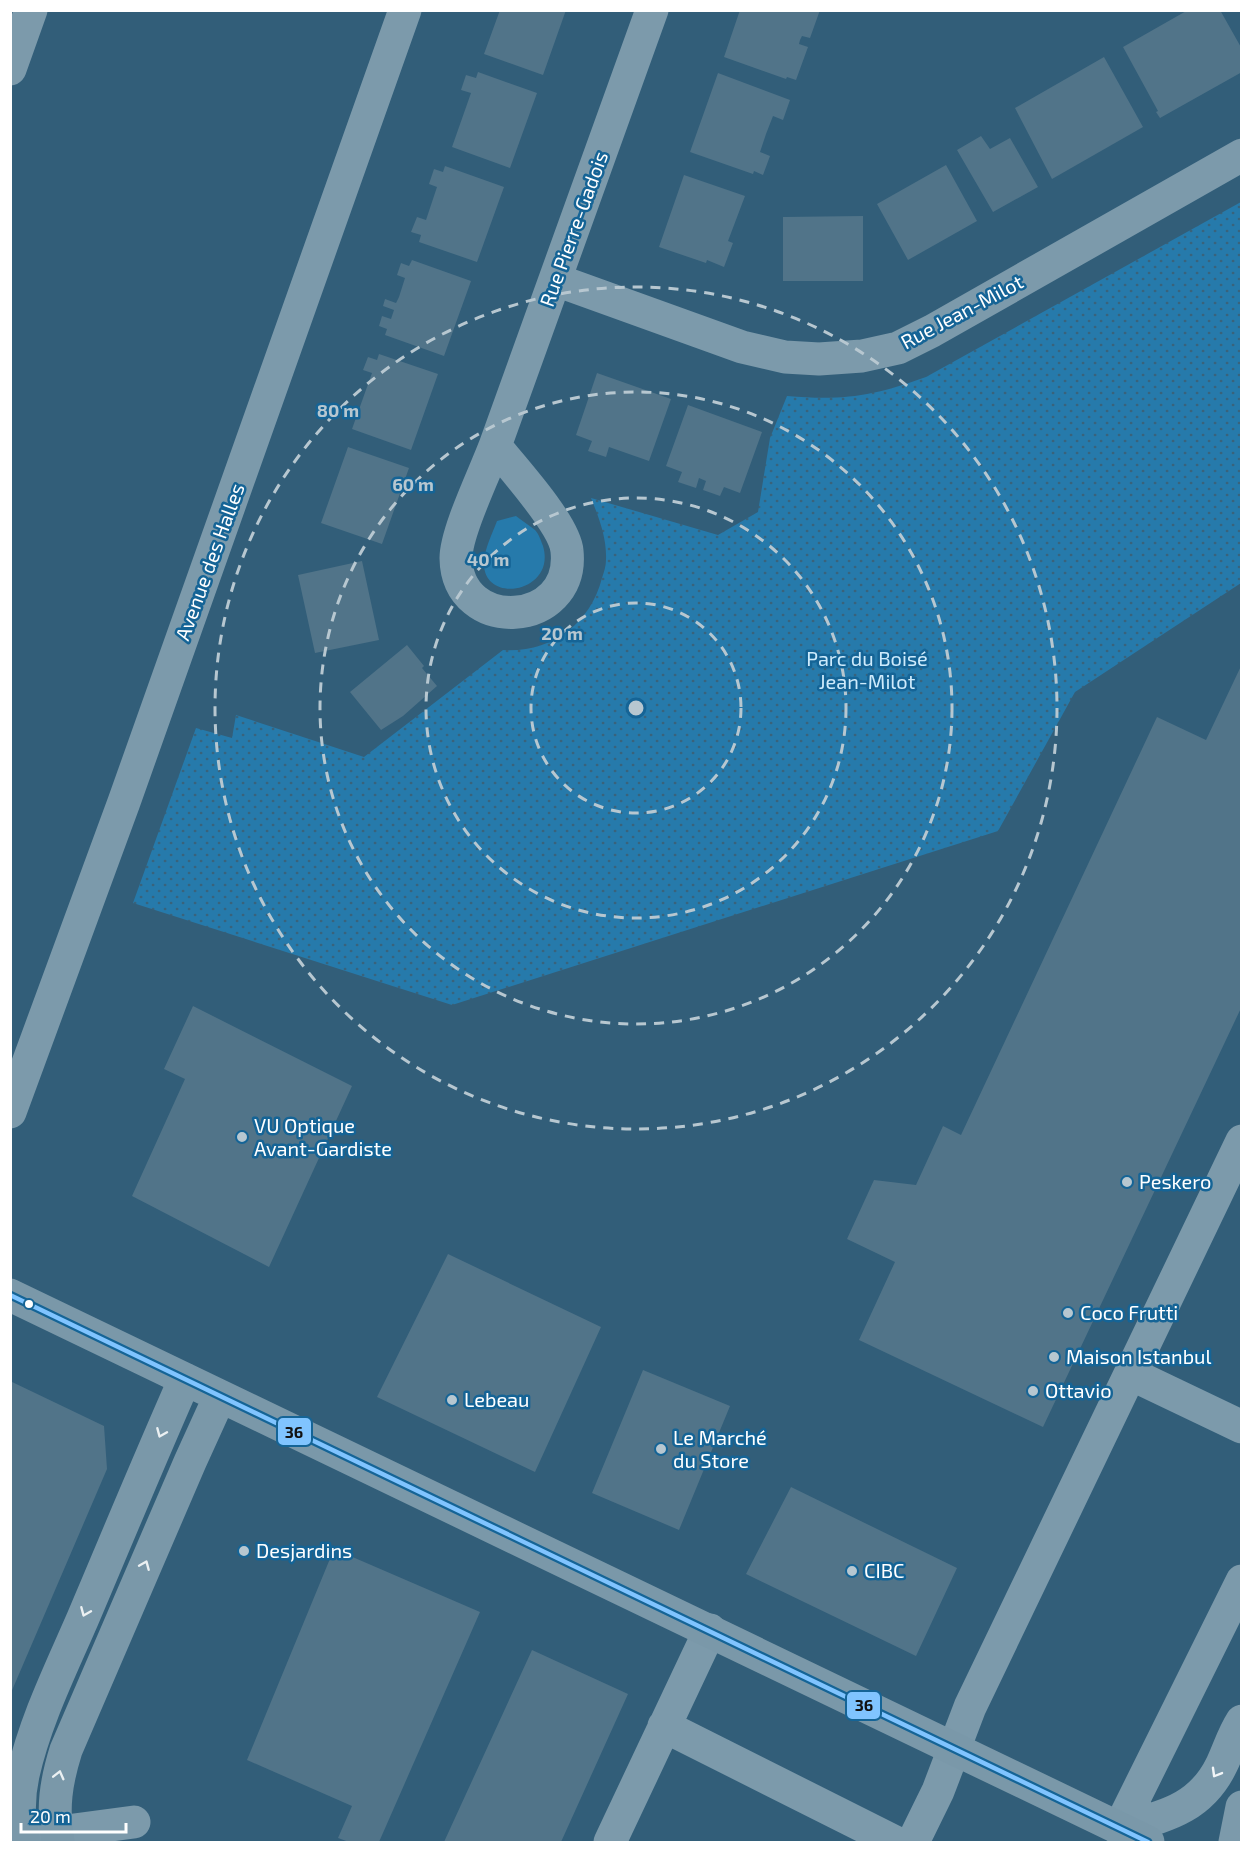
<svg xmlns="http://www.w3.org/2000/svg" width="1252" height="1853" font-family="'Exo 2',sans-serif">
  <style>
    .grass { fill: #267aab }
    .park { fill: url(#park-dots) }
    .building { fill: #517489 }
    .lines { fill: none; stroke-linecap: round; stroke-linejoin: round }
    .minor { stroke: #7c9aab; stroke-width: 33 }
    .major { stroke: #7a98a9; stroke-width: 33 }
    .bus-1-casing { stroke: #156496; stroke-width: 9 }
    .bus-1 { stroke: #80c4ff; stroke-width: 4.5 }
    .oneway { stroke: #ebf0f2 }
    .oneway2 { stroke: #f2f5f7 }
    .ring { fill: none; stroke: #b7c7d0; stroke-width: 3; stroke-dasharray: 10 8 }
    .poi-dot { fill: #b7c7d0; stroke: #156496; stroke-width: 2 }
    .bus-dot { fill: #fff; stroke: #156496; stroke-width: 2 }
    .labels { text-anchor: middle; stroke-width: 5; stroke-linejoin: round; paint-order: stroke }
    .street-label { font-size: 20px; fill: #fff; stroke: #156496 }
    .park-label { font-size: 20px; fill: #ceebfc; stroke: #156496 }
    .poi-label { font-size: 20px; fill: #fff; stroke: #156496; text-anchor: start }
    .centre { fill: #b7c7d0; stroke: #156496; stroke-width: 3 }
    .ring-label { font-size: 18px; text-anchor: middle; font-weight: bold; fill: #b7c7d0; stroke: #156496; stroke-width: 5; stroke-linejoin: round; paint-order: stroke }
    .line-badge { stroke: #156496; stroke-width: 2 }
    .pale-badge-label { font-size: 16px; text-anchor: middle; font-weight: bold; fill: #111 }
  </style>
  <defs>
    <pattern id="park-dots" width="8" height="8" patternUnits="userSpaceOnUse" patternTransform="scale(1.5)"><rect width="8" height="8" fill="#267aab"/><path d="M2 2h.1M6 6h.1" fill="none" stroke="#39637c" stroke-width="1.8" stroke-linecap="round"/></pattern>
  </defs>
  <rect width="100%" height="100%" fill="#325e79"/>
  <path class="grass" d="M 516,516 C 522,521 529,525 535,530 C 539,534 541,541 543,546 C 557,593 481,606 484,561 C 485,548 492,534 497,521 Z"/>
  <path class="park" d="M 1241,202 L 1241,583 L 1075,692 L 998,831 L 452,1005 L 133,903 L 196,728 L 232,738 L 236,715 L 364,757 L 503,650 C 550,653 590,625 602,578 C 604,572 606,566 606,560 C 607,538 599,518 591,498 L 718,535 L 758,512 L 770,438 L 787,396 C 843,401 874,396 926,377 Z"/>
  <path class="building" d="M 500,10 L 566,10 L 543,75 L 484,54 Z
    M 740,10 L 820,10 L 810,38 L 802,36 L 800,40 L 799,44 L 808,47 L 796,80 L 787,77 L 786,79 L 724,57 Z
    M 1188,10 L 1220,10 L 1242,49 L 1242,72 L 1160,118 L 1156,112 L 1158,111 L 1123,47 Z
    M 1104,57 L 1143,127 L 1052,179 L 1015,108 Z
    M 478,72 L 537,93 L 510,168 L 452,147 L 471,93 L 461,90 L 466,75 L 476,78 Z
    M 718,73 L 790,100 L 783,120 L 773,116 L 766,134 L 760,152 L 770,156 L 763,175 L 754,171 L 753,174 L 690,152 Z
    M 981,136 L 990,149 L 1010,138 L 1038,187 L 993,212 L 957,150 Z
    M 946,165 L 977,221 L 908,260 L 877,204 Z
    M 445,166 L 504,187 L 477,262 L 419,242 L 421,235 L 411,232 L 417,217 L 426,220 L 437,187 L 429,184 L 434,169 L 443,172 Z
    M 684,175 L 745,196 L 728,241 L 733,243 L 724,267 L 707,260 L 706,263 L 659,247 Z
    M 863,216 L 863,281 L 783,281 L 783,217 Z
    M 412,260 L 471,281 L 444,356 L 385,335 L 387,329 L 379,326 L 382,316 L 391,319 L 394,310 L 383,306 L 385,299 L 396,303 L 399,297 L 405,278 L 397,275 L 401,263 L 409,266 Z
    M 379,354 L 438,374 L 411,450 L 352,429 L 372,373 L 363,370 L 368,357 L 377,360 Z
    M 597,373 L 671,399 L 649,461 L 609,447 L 606,457 L 588,451 L 592,441 L 576,435 Z
    M 688,405 L 762,432 L 740,493 L 724,487 L 720,496 L 703,490 L 706,481 L 699,478 L 696,488 L 678,482 L 682,472 L 666,466 Z
    M 348,447 L 409,468 L 382,544 L 321,523 Z
    M 362,561 L 379,640 L 315,653 L 298,575 Z
    M 407,645 L 424,666 L 422,668 L 437,686 L 403,716 L 381,730 L 350,692 Z
    M 1242,664 L 1242,1006 L 1043,1427 L 859,1340 L 895,1262 L 847,1239 L 874,1180 L 916,1185 L 943,1126 L 961,1135 L 1157,717 L 1206,740 Z
    M 193,1006 L 352,1086 L 269,1267 L 132,1196 L 185,1079 L 164,1069 Z
    M 448,1254 L 601,1327 L 535,1472 L 377,1397 Z
    M 643,1370 L 730,1406 L 679,1530 L 592,1493 Z
    M 10,1381 L 104,1426 L 107,1469 L 10,1695 Z
    M 791,1487 L 957,1568 L 916,1656 L 746,1574 Z
    M 334,1549 L 480,1612 L 379,1842 L 349,1842 L 338,1838 L 352,1806 L 247,1760 Z
    M 532,1650 L 628,1694 L 561,1842 L 444,1842 Z"/>
  <g class="lines">
    <path class="minor" d="M 10,69 L 31,10
      M 556,280 L 742,347 L 785,357 L 819,359 L 862,356 L 898,348 L 932,331 L 1242,155
      M 495,446 L 652,10
      M 495,446 C 513,468 565,525 567,551 C 575,628 457,635 456,558 C 456,532 485,473 495,446 Z
      M 10,1112 L 124,802 L 405,10
      M 1131,1374 L 1242,1427
      M 664,1726 L 895,1842
      M 1119,1829 L 1242,1581
      M 1119,1829 C 1164,1816 1200,1810 1222,1764 C 1229,1749 1233,1735 1242,1721
      M 29,1836 L 134,1822
      M 610,1842 L 710,1630
      M 913,1842 L 938,1791 L 970,1707 L 1242,1141
      M 1235,1842 L 1242,1807"/>
    <path class="major" d="M 10,1295 L 1148,1842
      M 24,1842 C 18,1820 18,1798 23,1775 C 35,1721 61,1669 83,1618 C 117,1538 150,1458 185,1379
      M 58,1842 C 52,1808 56,1782 66,1750 L 190,1462 L 220,1396"/>
    <defs>
      <path id="bus-1" d="M 10,1295 L 1148,1842"/>
    </defs>
    <use href="#bus-1" class="bus-1-casing"/>
    <use href="#bus-1" class="bus-1"/>
  </g>
  <defs><path id="oneway-chevron" d="M-2-3.5L2.5 0L-2 3.5" fill="none" stroke-width="1.6" stroke-linecap="round" stroke-linejoin="round" transform="scale(1.5)"/></defs>
  <g class="oneway">
    <use href="#oneway-chevron" transform="translate(161 1433) rotate(113)"/>
    <use href="#oneway-chevron" transform="translate(145 1565) rotate(-67)"/>
    <use href="#oneway-chevron" transform="translate(85 1612) rotate(113)"/>
    <use href="#oneway-chevron" transform="translate(59 1775) rotate(-76)"/>
  </g>
  <use class="oneway2" href="#oneway-chevron" transform="translate(1216 1773) rotate(120)"/>
  <g class="ring">
    <circle cx="636" cy="708" r="105"/>
    <circle cx="636" cy="708" r="210"/>
    <circle cx="636" cy="708" r="316"/>
    <circle cx="636" cy="708" r="421"/>
  </g>
  <g class="poi-dot">
    <circle cx="242" cy="1137" r="6"/>
    <circle cx="1127" cy="1182" r="6"/>
    <circle cx="1068" cy="1313" r="6"/>
    <circle cx="1054" cy="1357" r="6"/>
    <circle cx="1033" cy="1391" r="6"/>
    <circle cx="452" cy="1400" r="6"/>
    <circle cx="661" cy="1449" r="6"/>
    <circle cx="244" cy="1551" r="6"/>
    <circle cx="852" cy="1571" r="6"/>
  </g>
  <circle class="bus-dot" cx="29" cy="1304" r="5"/>
  <g class="labels">
    <g class="street-label">
      <text transform="translate(574 229) rotate(-70)" y="7">Rue Pierre-Gadois</text>
      <text transform="translate(962 312) rotate(-28)" y="7">Rue Jean-Milot</text>
      <text transform="translate(210 562) rotate(-70)" y="7">Avenue des Halles</text>
    </g>
    <g class="park-label">
      <text x="867" y="666">Parc du Boisé<tspan x="867" dy="23">Jean-Milot</tspan></text>
    </g>
    <g class="poi-label">
      <text x="254" y="1133">VU Optique<tspan x="254" dy="23">Avant-Gardiste</tspan></text>
      <text x="1139" y="1189">Peskero</text>
      <text x="1080" y="1320">Coco Frutti</text>
      <text x="1066" y="1364">Maison Istanbul</text>
      <text x="1045" y="1398">Ottavio</text>
      <text x="464" y="1407">Lebeau</text>
      <text x="673" y="1445">Le Marché<tspan x="673" dy="23">du Store</tspan></text>
      <text x="256" y="1558">Desjardins</text>
      <text x="864" y="1578">CIBC</text>
    </g>
  </g>
  <circle cx="636" cy="708" r="9" class="centre"/>
  <g class="ring-label">
    <text x="338" y="417">80 m</text>
    <text x="413" y="491">60 m</text>
    <text x="488" y="566">40 m</text>
    <text x="562" y="640">20 m</text>
  </g>
  <g class="line-badge">
    <rect x="277" y="1417" width="35" height="29" rx="6" fill="#80c4ff"/>
    <rect x="846" y="1691" width="35" height="29" rx="6" fill="#80c4ff"/>
  </g>
  <g class="pale-badge-label">
    <text x="294" y="1438">36</text>
    <text x="864" y="1711">36</text>
  </g>
  <rect width="1252" height="1853" fill="none" stroke="#ffffff" stroke-width="24"/>
  <path d="M21 1823v9h105v-9" fill="none" stroke="#ffffff" stroke-width="3"/>
  <text x="30" y="1823" font-size="18" fill="#ffffff" stroke="#156496" stroke-width="4.5" paint-order="stroke">20 m</text>
</svg>
